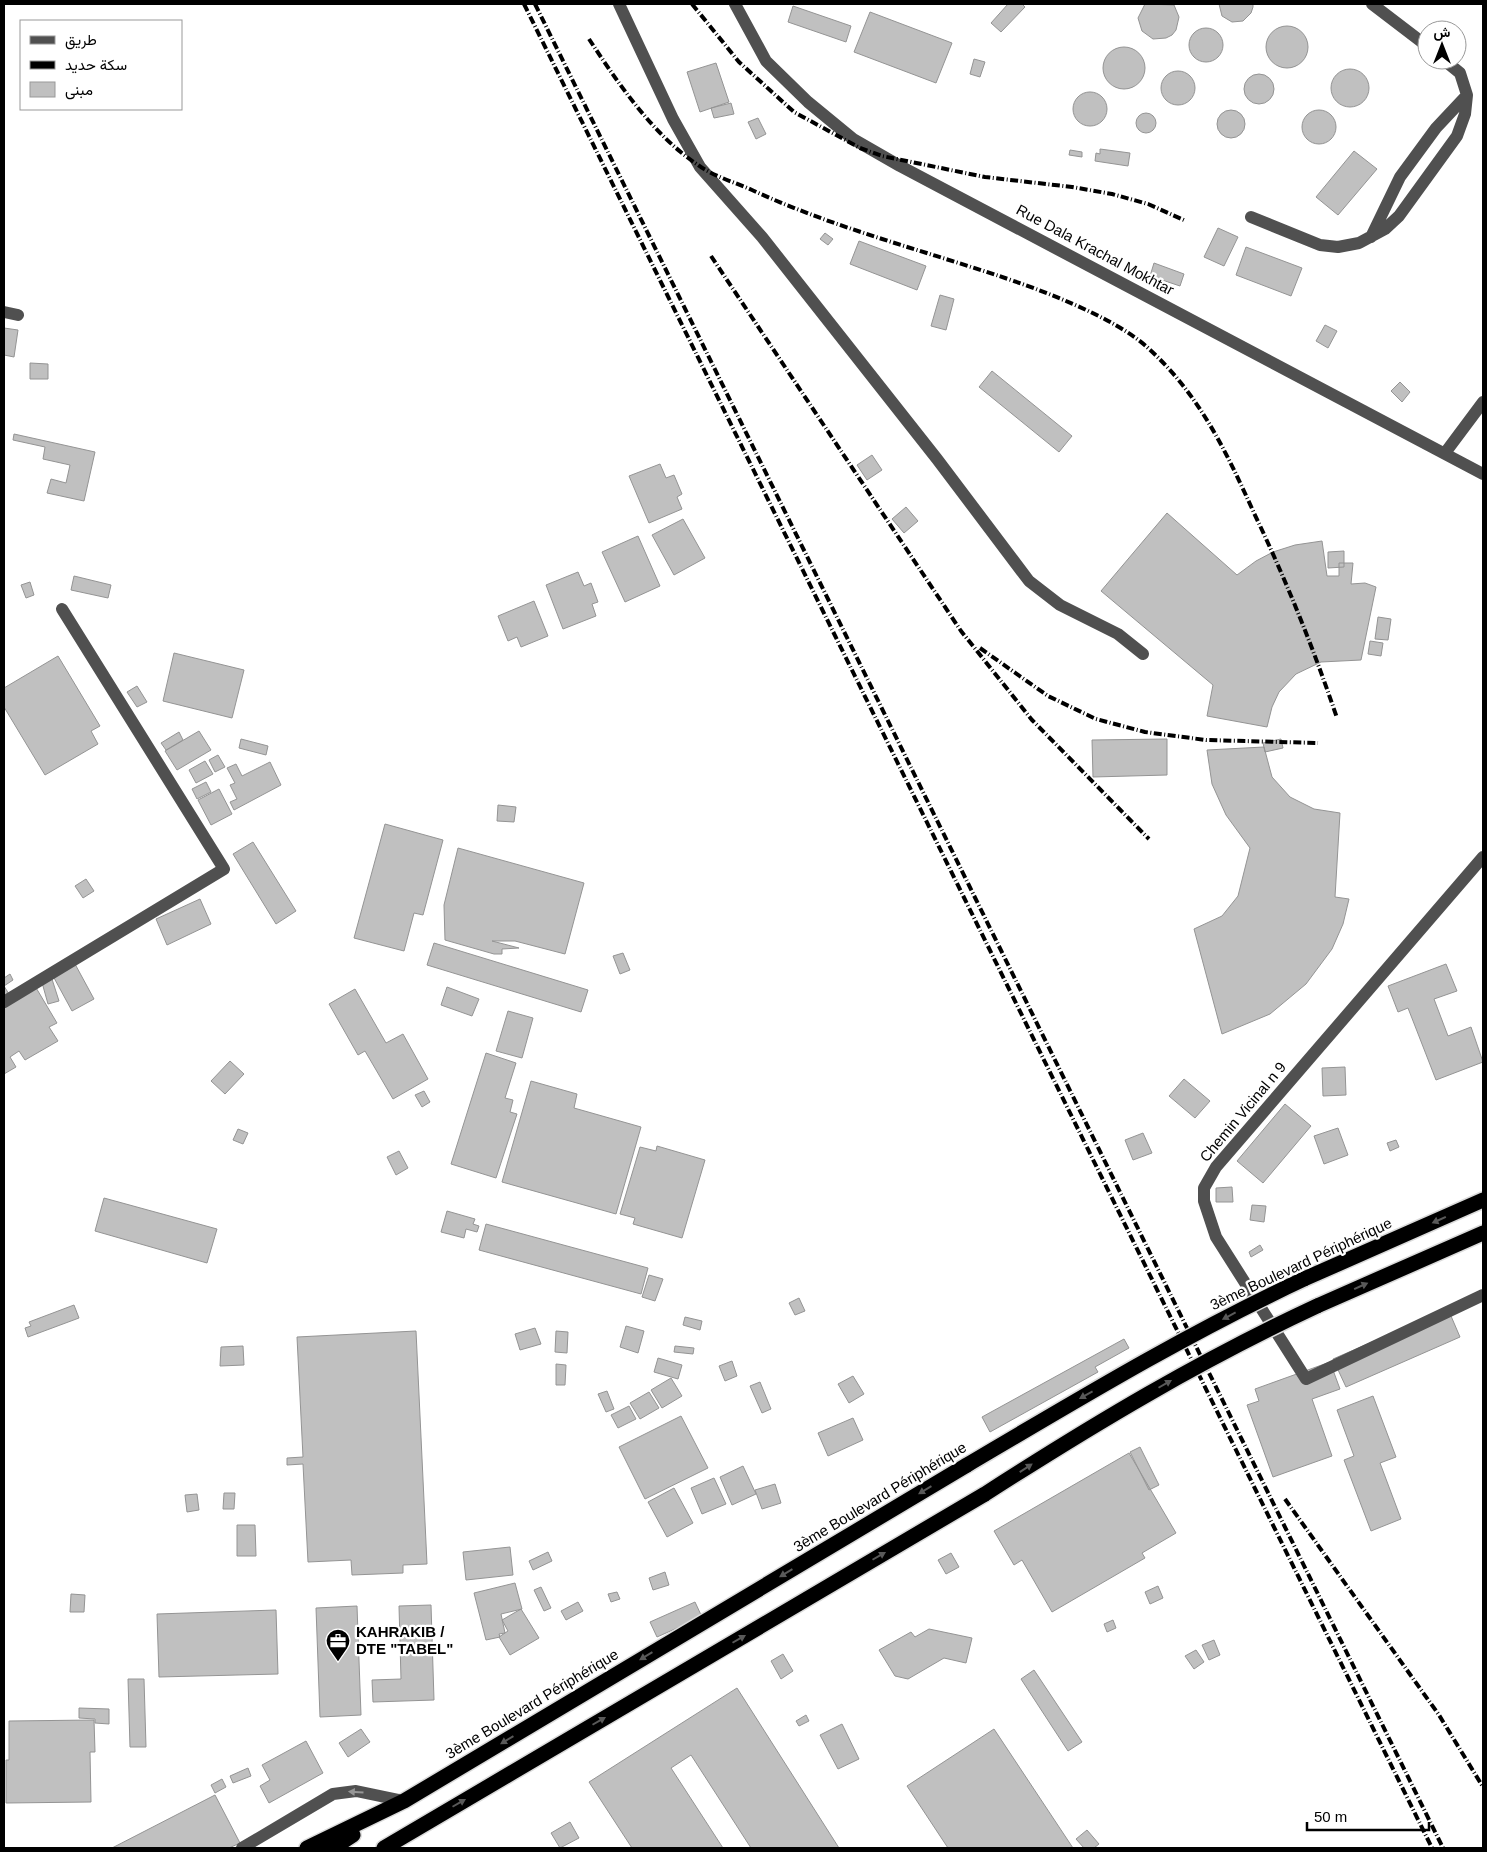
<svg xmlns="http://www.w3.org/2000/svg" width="1487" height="1852" font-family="Helvetica,Vazirmatn,sans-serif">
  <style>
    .building { fill: #c0c0c0; stroke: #949494 }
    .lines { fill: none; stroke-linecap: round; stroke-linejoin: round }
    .highway-casing { stroke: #dbdbdb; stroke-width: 18 }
    .minor { stroke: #505050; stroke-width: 12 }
    .highway { stroke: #000; stroke-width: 15 }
    .rail { stroke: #000; stroke-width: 4; stroke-dasharray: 8 2.5 1 2.5; stroke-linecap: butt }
    .highway-bridge-casing { stroke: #dbdbdb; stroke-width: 18; stroke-linecap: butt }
    .highway-bridge { stroke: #000; stroke-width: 15 }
    .oneway { fill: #595959 }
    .oneway2 { fill: #969696 }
    .labels { text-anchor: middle; stroke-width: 4.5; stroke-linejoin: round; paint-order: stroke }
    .street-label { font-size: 15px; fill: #000; stroke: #fff }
    .poi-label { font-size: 15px; font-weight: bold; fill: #000; stroke: #fff; text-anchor: start }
  </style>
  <rect width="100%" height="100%" fill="#fff"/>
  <path class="building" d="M 1008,4 L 1022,4 L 1025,7 L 1001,32 L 991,23 Z
    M 1145,4 L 1174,5 L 1179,17 L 1176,30 L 1172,35 L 1166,38 L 1153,39 L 1142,31 L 1138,18 Z
    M 1219,4 L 1253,4 L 1253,7 L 1251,13 L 1243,21 L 1232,22 L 1222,16 Z
    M 793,6 L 851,26 L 846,42 L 788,22 Z
    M 870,12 L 952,43 L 936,83 L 854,52 Z
    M1266 47a21 21 0 1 1 42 0a21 21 0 1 1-42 0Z
    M1189 45a17 17 0 1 1 34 0a17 17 0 1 1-34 0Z
    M1103 68a21 21 0 1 1 42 0a21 21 0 1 1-42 0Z
    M 974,59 L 985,62 L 980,77 L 970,74 Z
    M 716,63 L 729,102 L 700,112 L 687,72 Z
    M1331 88a19 19 0 1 1 38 0a19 19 0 1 1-38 0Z
    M1161 88a17 17 0 1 1 34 0a17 17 0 1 1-34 0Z
    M1244 89a15 15 0 1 1 30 0a15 15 0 1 1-30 0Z
    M1073 109a17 17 0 1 1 34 0a17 17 0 1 1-34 0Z
    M 731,103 L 734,114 L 714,118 L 711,108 Z
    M1302 127a17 17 0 1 1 34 0a17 17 0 1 1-34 0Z
    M1217 124a14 14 0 1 1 28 0a14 14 0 1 1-28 0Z
    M1136 123a10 10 0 1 1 20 0a10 10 0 1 1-20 0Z
    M 758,118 L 766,134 L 756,139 L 748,122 Z
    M 1100,149 L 1130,153 L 1128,166 L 1095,161 L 1096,153 L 1100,154 Z
    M 1070,150 L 1082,152 L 1082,157 L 1069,155 Z
    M 1354,151 L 1377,169 L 1338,215 L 1316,197 Z
    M 1218,228 L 1238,237 L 1224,266 L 1204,257 Z
    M 825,233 L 833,239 L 828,245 L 820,239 Z
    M 859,241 L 926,266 L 917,290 L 850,264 Z
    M 1246,247 L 1302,268 L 1291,296 L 1236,275 Z
    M 1154,263 L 1184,274 L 1180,286 L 1150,276 Z
    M 940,295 L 954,299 L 946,330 L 931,326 Z
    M 1325,325 L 1337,331 L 1328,348 L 1316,341 Z
    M 4,328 L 18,330 L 14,357 L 4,355 Z
    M 30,363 L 48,364 L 48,379 L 30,379 Z
    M 992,371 L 1072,436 L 1059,452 L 979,387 Z
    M 1400,382 L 1410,392 L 1402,402 L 1391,391 Z
    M 14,434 L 95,452 L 84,501 L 47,493 L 51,479 L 66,483 L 70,465 L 43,459 L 45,447 L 13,440 Z
    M 872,455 L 882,470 L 867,480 L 857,465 Z
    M 660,464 L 666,478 L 674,475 L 682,494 L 677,497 L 682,509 L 649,523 L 629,476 Z
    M 906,507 L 918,521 L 904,533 L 892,519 Z
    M 1167,513 L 1237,575 L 1256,561 L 1273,552 L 1295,545 L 1322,541 L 1327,576 L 1339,576 L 1339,563 L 1353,563 L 1351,584 L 1365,583 L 1376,587 L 1361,660 L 1321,662 L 1296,674 L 1279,692 L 1272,707 L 1267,727 L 1207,716 L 1213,685 L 1101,591 Z
    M 683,519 L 705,558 L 674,575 L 652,535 Z
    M 638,536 L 660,586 L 625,602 L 602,552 Z
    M 1344,551 L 1344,567 L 1328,568 L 1328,552 Z
    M 578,572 L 584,586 L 591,583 L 598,602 L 592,604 L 596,616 L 563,629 L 546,585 Z
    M 74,576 L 111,585 L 108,598 L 71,590 Z
    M 30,582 L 34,595 L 26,598 L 21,585 Z
    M 534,601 L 548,636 L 521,647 L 517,637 L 508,641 L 498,616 Z
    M 1378,617 L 1391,619 L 1388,640 L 1375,639 Z
    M 1370,641 L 1383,643 L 1381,656 L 1368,654 Z
    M 174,653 L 244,670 L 232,718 L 163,701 Z
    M 58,656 L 100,726 L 91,731 L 98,744 L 45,775 L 4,707 L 4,688 Z
    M 137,686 L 147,702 L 137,707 L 127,692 Z
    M 199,731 L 211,750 L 177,770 L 165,751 Z
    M 179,732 L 183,740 L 166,750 L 161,743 Z
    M 241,739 L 268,746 L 266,755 L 239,748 Z
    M 1167,739 L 1167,775 L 1093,777 L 1092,740 Z
    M 1281,739 L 1283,748 L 1265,752 L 1263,743 Z
    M 1264,747 L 1272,777 L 1290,797 L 1314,809 L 1340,813 L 1335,897 L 1349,899 L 1343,924 L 1332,949 L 1306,984 L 1270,1014 L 1222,1034 L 1194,929 L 1222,916 L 1238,896 L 1250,848 L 1226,815 L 1212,784 L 1207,750 Z
    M 218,755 L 225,767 L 215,772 L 209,760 Z
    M 205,761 L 213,774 L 196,783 L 189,770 Z
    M 270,762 L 281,785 L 234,810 L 230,802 L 237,799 L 230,785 L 235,783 L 227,768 L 236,764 L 242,776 Z
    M 206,782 L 211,792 L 197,799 L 192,789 Z
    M 219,789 L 232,814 L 211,825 L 198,800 Z
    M 498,805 L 516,807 L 514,822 L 497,821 Z
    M 385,824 L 443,840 L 423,915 L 414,913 L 404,951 L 354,938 Z
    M 253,842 L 296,911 L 276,924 L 233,854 Z
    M 458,848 L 584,883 L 565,954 L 515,941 L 492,941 L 519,948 L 502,949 L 502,954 L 494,954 L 445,940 L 444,905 Z
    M 86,879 L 94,891 L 83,898 L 75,886 Z
    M 200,899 L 211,924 L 167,945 L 156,919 Z
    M 434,943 L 588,990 L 581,1012 L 427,965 Z
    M 623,953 L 630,970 L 620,974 L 613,956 Z
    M 75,964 L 94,999 L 72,1011 L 53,976 Z
    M 1446,964 L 1457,991 L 1434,999 L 1448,1036 L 1471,1027 L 1483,1062 L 1436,1080 L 1408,1008 L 1398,1012 L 1388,986 Z
    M 10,974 L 13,980 L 4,986 L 4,978 Z
    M 51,976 L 59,1001 L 48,1004 L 41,979 Z
    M 4,986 L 12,999 L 35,986 L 57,1023 L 49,1027 L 58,1041 L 25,1060 L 19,1051 L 10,1057 L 16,1067 L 4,1074 Z
    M 447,987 L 479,999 L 472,1016 L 441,1005 Z
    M 355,989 L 386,1043 L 403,1034 L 428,1079 L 393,1099 L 365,1051 L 358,1055 L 329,1004 Z
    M 508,1011 L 533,1018 L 522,1058 L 496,1051 Z
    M 486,1053 L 516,1063 L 505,1098 L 513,1100 L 510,1112 L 517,1114 L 496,1178 L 451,1164 Z
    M 230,1061 L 244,1074 L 225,1094 L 211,1081 Z
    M 1345,1067 L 1346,1095 L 1323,1096 L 1322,1068 Z
    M 1184,1079 L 1210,1101 L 1195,1118 L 1169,1096 Z
    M 531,1081 L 577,1094 L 574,1108 L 641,1127 L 616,1214 L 502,1182 Z
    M 424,1091 L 430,1102 L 422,1107 L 415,1095 Z
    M 1285,1104 L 1311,1126 L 1263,1183 L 1237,1161 Z
    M 1338,1128 L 1348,1155 L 1324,1164 L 1314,1136 Z
    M 238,1129 L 248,1133 L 243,1144 L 233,1140 Z
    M 1143,1133 L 1152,1153 L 1133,1160 L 1125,1140 Z
    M 1396,1140 L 1399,1147 L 1390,1151 L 1387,1143 Z
    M 657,1146 L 705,1160 L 682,1238 L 633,1224 L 635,1218 L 620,1214 L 640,1147 L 656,1151 Z
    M 399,1151 L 408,1168 L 396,1175 L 387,1157 Z
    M 1232,1187 L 1233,1202 L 1216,1202 L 1216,1188 Z
    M 104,1198 L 217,1229 L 207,1263 L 95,1231 Z
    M 1252,1205 L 1266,1206 L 1264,1222 L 1250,1220 Z
    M 447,1211 L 475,1219 L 473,1224 L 479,1226 L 477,1232 L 466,1229 L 464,1238 L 441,1232 Z
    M 486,1224 L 648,1268 L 641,1294 L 479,1250 Z
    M 1260,1245 L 1263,1250 L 1251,1257 L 1249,1252 Z
    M 649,1275 L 663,1279 L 655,1301 L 642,1297 Z
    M 799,1298 L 805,1311 L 795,1315 L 789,1303 Z
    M 74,1305 L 79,1318 L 28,1337 L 25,1328 L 31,1326 L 29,1322 Z
    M 1448,1309 L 1460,1337 L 1346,1387 L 1333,1359 Z
    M 685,1317 L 702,1321 L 700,1330 L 683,1325 Z
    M 626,1326 L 644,1331 L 638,1353 L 620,1347 Z
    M 535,1328 L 541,1344 L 520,1350 L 515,1334 Z
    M 416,1331 L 427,1564 L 403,1565 L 403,1573 L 352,1575 L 351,1560 L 308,1562 L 303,1464 L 287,1465 L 287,1458 L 303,1457 L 297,1337 Z
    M 556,1331 L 568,1332 L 567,1353 L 555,1352 Z
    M 1124,1339 L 1129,1348 L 1095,1367 L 1098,1372 L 990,1432 L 982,1417 Z
    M 243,1346 L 244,1365 L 220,1366 L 221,1347 Z
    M 675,1346 L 694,1348 L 693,1354 L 674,1352 Z
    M 658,1358 L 682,1365 L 678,1379 L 654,1372 Z
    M 732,1361 L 737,1376 L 725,1381 L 719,1366 Z
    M 1330,1362 L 1340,1389 L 1312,1399 L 1332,1456 L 1273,1477 L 1247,1405 L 1259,1401 L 1255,1389 Z
    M 556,1364 L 566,1365 L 565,1385 L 556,1385 Z
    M 853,1376 L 864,1394 L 849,1403 L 838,1384 Z
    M 671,1378 L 682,1396 L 662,1408 L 651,1390 Z
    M 760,1382 L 771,1409 L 762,1413 L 750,1386 Z
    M 607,1391 L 614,1409 L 606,1412 L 598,1394 Z
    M 649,1392 L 659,1408 L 640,1419 L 630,1403 Z
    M 1373,1396 L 1396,1457 L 1380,1463 L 1401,1519 L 1371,1531 L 1344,1460 L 1354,1456 L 1337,1410 Z
    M 629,1406 L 636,1419 L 618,1428 L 611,1415 Z
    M 681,1416 L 708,1468 L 645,1499 L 619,1447 Z
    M 853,1418 L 863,1440 L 828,1456 L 818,1433 Z
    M 1140,1447 L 1159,1485 L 1149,1490 L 1130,1452 Z
    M 1129,1453 L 1176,1533 L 1142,1553 L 1145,1558 L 1052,1612 L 1022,1560 L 1014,1565 L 994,1531 Z
    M 743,1466 L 756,1494 L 732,1505 L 720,1477 Z
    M 714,1478 L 726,1504 L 702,1514 L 691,1488 Z
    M 775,1484 L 781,1503 L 762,1509 L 755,1490 Z
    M 674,1488 L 693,1523 L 667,1537 L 648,1502 Z
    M 224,1493 L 235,1493 L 234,1509 L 223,1509 Z
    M 197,1494 L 199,1510 L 187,1512 L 185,1495 Z
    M 237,1525 L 255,1525 L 256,1556 L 237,1556 Z
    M 510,1547 L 513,1575 L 466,1580 L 463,1552 Z
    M 548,1552 L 552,1561 L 533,1570 L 529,1561 Z
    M 951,1553 L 959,1567 L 946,1574 L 938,1560 Z
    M 665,1572 L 669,1585 L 653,1590 L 649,1578 Z
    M 515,1583 L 522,1609 L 501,1614 L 505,1633 L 499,1634 L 500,1637 L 486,1640 L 474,1593 Z
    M 1158,1586 L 1163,1598 L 1150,1604 L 1145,1592 Z
    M 541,1587 L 551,1608 L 544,1611 L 534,1590 Z
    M 617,1592 L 620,1599 L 611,1602 L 608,1594 Z
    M 71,1594 L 85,1595 L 84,1612 L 70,1612 Z
    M 578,1602 L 583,1611 L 566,1620 L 561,1611 Z
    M 695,1602 L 702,1617 L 657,1637 L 650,1622 Z
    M 431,1605 L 434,1700 L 373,1702 L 372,1680 L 401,1679 L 399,1606 Z
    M 357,1606 L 361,1715 L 320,1717 L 316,1608 Z
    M 521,1609 L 539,1638 L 510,1655 L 499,1637 L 508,1631 L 502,1620 Z
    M 276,1610 L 278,1674 L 159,1677 L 157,1614 Z
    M 1113,1620 L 1116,1628 L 1107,1632 L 1104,1624 Z
    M 929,1629 L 972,1638 L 966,1663 L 944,1658 L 908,1679 L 895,1676 L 879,1650 L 911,1632 L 915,1637 Z
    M 1214,1640 L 1220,1655 L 1209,1660 L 1202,1645 Z
    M 1196,1650 L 1204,1662 L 1194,1669 L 1185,1656 Z
    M 783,1654 L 793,1671 L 781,1679 L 771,1661 Z
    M 1034,1670 L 1082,1742 L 1068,1751 L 1021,1679 Z
    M 128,1679 L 144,1679 L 146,1747 L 130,1747 Z
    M 737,1688 L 839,1848 L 751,1848 L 691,1755 L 671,1768 L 723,1848 L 632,1848 L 589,1782 Z
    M 79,1708 L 109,1709 L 109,1724 L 95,1723 L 95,1719 L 79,1718 Z
    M 806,1715 L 809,1721 L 799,1726 L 796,1721 Z
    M 94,1720 L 95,1752 L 90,1752 L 91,1802 L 6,1803 L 6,1760 L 9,1760 L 9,1721 Z
    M 842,1724 L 859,1759 L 838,1769 L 820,1735 Z
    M 361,1729 L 370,1742 L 348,1757 L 339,1743 Z
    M 994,1729 L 1073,1848 L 948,1848 L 907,1786 Z
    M 306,1741 L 323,1773 L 269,1803 L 260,1786 L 270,1780 L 262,1765 Z
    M 248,1768 L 251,1776 L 233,1783 L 230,1776 Z
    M 222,1779 L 226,1787 L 215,1793 L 211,1785 Z
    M 215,1795 L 240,1843 L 229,1848 L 112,1848 Z
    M 570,1822 L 579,1838 L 560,1848 L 551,1833 Z
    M 1087,1830 L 1099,1844 L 1094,1848 L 1084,1848 L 1076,1839 Z"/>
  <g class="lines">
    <defs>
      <path id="highway" d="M 1304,1279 L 1483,1200
        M 1317,1306 L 1483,1233
        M 307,1848 L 404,1801 L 967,1465
        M 333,1848 L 353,1835
        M 384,1848 L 985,1494"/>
    </defs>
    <use href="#highway" class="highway-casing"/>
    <path class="minor" d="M 619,4 L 673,119 L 700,167 L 762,237 L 937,459 L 1029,581 L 1060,605 L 1118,634 L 1143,654
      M 735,4 L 766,61 L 808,102 L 853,139 L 900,166 L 1483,474
      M 1372,4 L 1427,46
      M 1251,217 L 1320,245 L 1338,247 L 1359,243 L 1385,229 L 1399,216 L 1457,136 L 1465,114 L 1467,95 L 1460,73 L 1444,60
      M 1371,237 L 1400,177 L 1436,128 L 1467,95
      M 4,312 L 18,315
      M 1445,453 L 1483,402
      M 1483,857 L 1216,1167 L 1204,1188 L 1204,1201 L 1216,1237 L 1306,1379 L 1483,1295
      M 4,1002 L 224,869 L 62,609
      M 242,1848 L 333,1794 L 356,1791 L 404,1801"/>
    <use href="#highway" class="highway"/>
    <path class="rail" d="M 524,4 L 1432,1848
      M 535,4 L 1443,1848
      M 692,4 L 739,62 L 794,112 L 860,148 L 882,156 L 985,177 L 1072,187 L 1112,194 L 1148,204 L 1186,221
      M 589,39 C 618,83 653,135 698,165 C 713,176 734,182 752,190 C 830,226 914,248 996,275 C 1039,289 1114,317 1147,347 C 1199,394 1225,449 1254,513 C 1286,580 1313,647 1337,718
      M 711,256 L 961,631 L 1032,720 L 1149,839
      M 980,648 L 1048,696 L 1096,719 L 1145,732 L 1206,740 L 1318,743
      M 1285,1499 L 1439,1715 L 1483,1787"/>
    <defs>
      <path id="highway-bridge" d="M 967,1465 C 1077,1400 1188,1333 1304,1279
        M 985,1494 C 1094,1424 1199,1361 1317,1306"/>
    </defs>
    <use href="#highway-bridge" class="highway-bridge-casing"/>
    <use href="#highway-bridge" class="highway-bridge"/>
  </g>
  <defs><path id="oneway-solid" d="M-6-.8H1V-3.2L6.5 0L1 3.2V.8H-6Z" transform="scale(1.25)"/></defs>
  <g class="oneway">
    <use href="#oneway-solid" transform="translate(1439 1220) rotate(156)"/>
    <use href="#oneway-solid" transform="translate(1361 1286) rotate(-24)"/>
    <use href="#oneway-solid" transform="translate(1229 1316) rotate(152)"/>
    <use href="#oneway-solid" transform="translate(1165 1384) rotate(-30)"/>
    <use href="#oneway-solid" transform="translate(1086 1395) rotate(151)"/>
    <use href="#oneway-solid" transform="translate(1026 1468) rotate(-33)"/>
    <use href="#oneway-solid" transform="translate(925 1490) rotate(149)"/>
    <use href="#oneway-solid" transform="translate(879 1556) rotate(-30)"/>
    <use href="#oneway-solid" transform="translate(786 1573) rotate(149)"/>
    <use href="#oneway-solid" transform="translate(739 1639) rotate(-30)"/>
    <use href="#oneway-solid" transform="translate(646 1656) rotate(149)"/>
    <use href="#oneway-solid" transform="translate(599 1721) rotate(-30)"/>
    <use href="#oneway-solid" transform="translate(507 1740) rotate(149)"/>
    <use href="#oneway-solid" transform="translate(459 1803) rotate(-30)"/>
  </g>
  <use class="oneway2" href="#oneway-solid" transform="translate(356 1792) rotate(-176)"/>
  <defs>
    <symbol id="office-pin" viewBox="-11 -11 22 30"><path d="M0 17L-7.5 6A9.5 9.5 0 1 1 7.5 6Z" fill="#000" stroke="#fff"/><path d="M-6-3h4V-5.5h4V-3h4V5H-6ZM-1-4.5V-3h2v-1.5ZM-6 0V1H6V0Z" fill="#fff"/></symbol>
  </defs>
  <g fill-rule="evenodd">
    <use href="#office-pin" x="324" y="1627" width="28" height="38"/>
  </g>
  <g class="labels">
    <g class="street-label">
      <text transform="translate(1095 250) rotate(28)" y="5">Rue Dala Krachal Mokhtar</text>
      <text transform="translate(1243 1112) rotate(-50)" y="5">Chemin Vicinal n 9</text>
      <text transform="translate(1301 1264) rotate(-25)" y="5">3ème Boulevard Périphérique</text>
      <text transform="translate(880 1497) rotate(-31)" y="5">3ème Boulevard Périphérique</text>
      <text transform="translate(532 1704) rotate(-31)" y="5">3ème Boulevard Périphérique</text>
    </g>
    <g class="poi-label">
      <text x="356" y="1637">KAHRAKIB /<tspan x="356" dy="17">DTE "TABEL"</tspan></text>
    </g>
  </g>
  <rect width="1487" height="1852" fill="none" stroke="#000000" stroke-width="10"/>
  <rect x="20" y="20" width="162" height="90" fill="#ffffff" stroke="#999999"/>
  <rect x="30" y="36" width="25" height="8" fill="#505050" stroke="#999999"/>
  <text x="65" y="45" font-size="15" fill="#000000">طريق</text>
  <rect x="30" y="61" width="25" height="8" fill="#000000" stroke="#999999"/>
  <text x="65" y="70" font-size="15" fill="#000000">سكة حديد</text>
  <rect x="30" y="82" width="25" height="15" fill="#c0c0c0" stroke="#999999"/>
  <text x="65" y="95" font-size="15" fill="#000000">مبنى</text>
  <g transform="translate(1442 45)"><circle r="24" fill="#ffffff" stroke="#999999"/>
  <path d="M0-4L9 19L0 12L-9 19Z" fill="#000000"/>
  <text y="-8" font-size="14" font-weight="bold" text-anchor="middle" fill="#000000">ش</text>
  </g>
  <path d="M1307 1822v8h122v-8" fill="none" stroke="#000000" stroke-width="2.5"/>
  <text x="1314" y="1822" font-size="15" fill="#000000" stroke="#ffffff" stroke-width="4" paint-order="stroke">50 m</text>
</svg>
